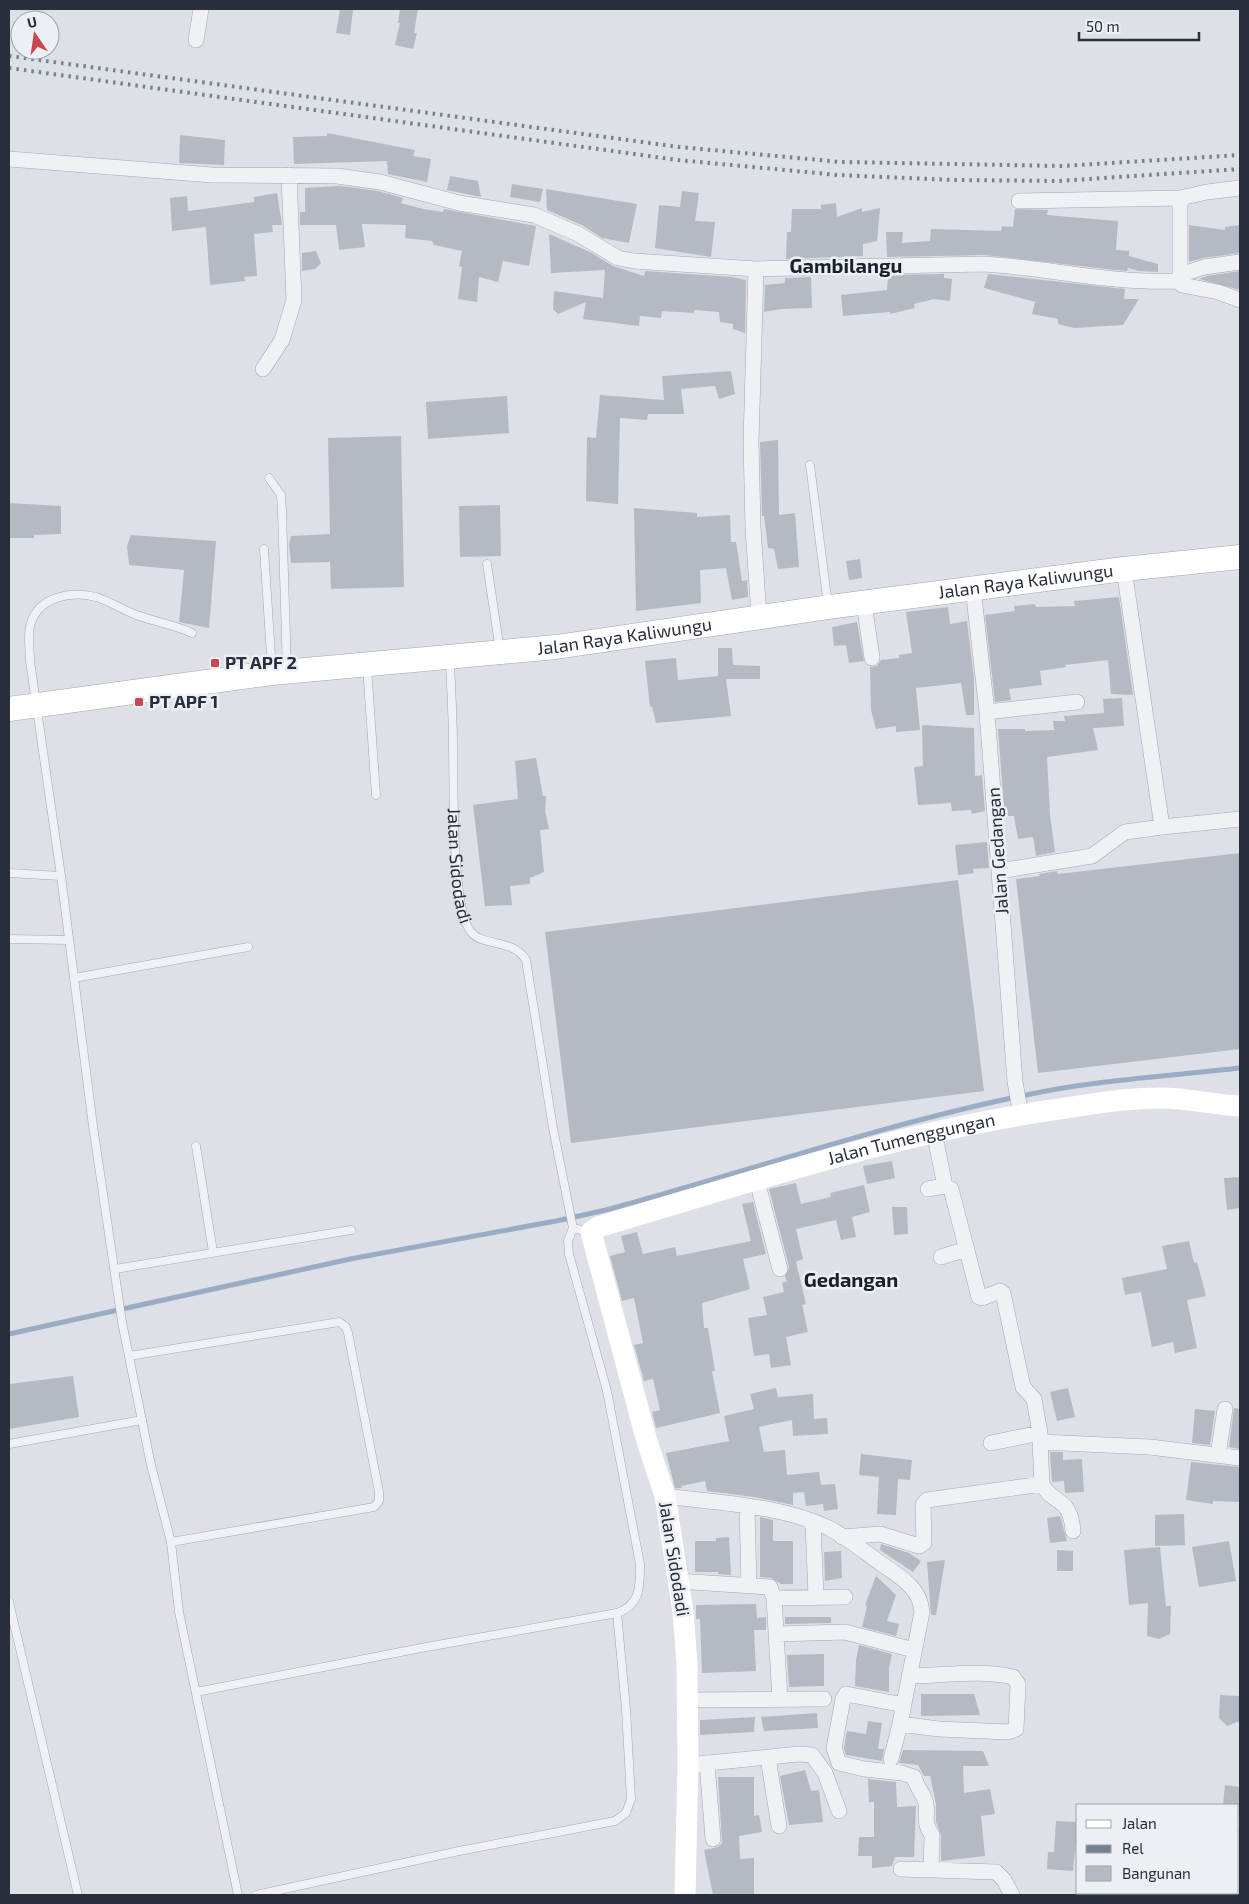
<svg xmlns="http://www.w3.org/2000/svg" width="1249" height="1904" font-family="'Exo 2',sans-serif">
  <style>
    .lines { fill: none; stroke-linecap: round; stroke-linejoin: round }
    .stream { stroke: #9aacc4; stroke-width: 5 }
    .building { fill: #b5b9c2 }
    .lane-casing { stroke: #a3a7b0; stroke-width: 9 }
    .street-casing { stroke: #a3a7b0; stroke-width: 16 }
    .primary-casing { stroke: #9da4b1; stroke-width: 25 }
    .lane { stroke: #f0f1f5; stroke-width: 8 }
    .street { stroke: #f0f1f5; stroke-width: 15 }
    .secondary { stroke: #fff; stroke-width: 21 }
    .primary { stroke: #fff; stroke-width: 24 }
    .rail { stroke: #787f8f; stroke-width: 4; stroke-dasharray: 2.5 5; stroke-linecap: butt }
    .poi-dot { fill: #c54853; stroke: #eceff4; stroke-width: 2 }
    .labels { text-anchor: middle; stroke-width: 5; stroke-linejoin: round; paint-order: stroke }
    .street-label { font-size: 18px; fill: #282e3c; stroke: #eceff4 }
    .poi-label { font-size: 18px; font-weight: bold; fill: #282e3c; stroke: #eceff4; text-anchor: start }
    .quarter-label { font-size: 20px; font-weight: bold; fill: #1a1f2c; stroke: #eceff4 }
  </style>
  <rect width="100%" height="100%" fill="#dde0e6"/>
  <g class="lines">
    <path class="stream" d="M 9,1334 L 350,1259 L 556,1221 L 606,1210 C 746,1172 884,1124 1026,1095 C 1096,1080 1169,1076 1240,1068"/>
  </g>
  <path class="building" d="M 340,9 L 353,10 L 350,35 L 336,33 Z
    M 400,9 L 418,9 L 414,33 L 417,33 L 413,49 L 395,45 L 400,23 L 398,23 Z
    M 327,133 L 415,150 L 413,156 L 431,159 L 427,182 L 388,174 L 387,161 L 294,164 L 293,137 L 327,136 Z
    M 180,135 L 225,140 L 224,165 L 179,163 Z
    M 450,176 L 478,181 L 481,197 L 447,190 Z
    M 512,184 L 543,189 L 540,202 L 510,197 Z
    M 340,186 L 378,191 L 403,198 L 401,203 L 423,209 L 443,212 L 444,209 L 536,226 L 529,266 L 503,261 L 498,282 L 479,277 L 477,302 L 458,299 L 462,267 L 459,266 L 462,251 L 434,245 L 432,241 L 405,238 L 406,225 L 362,224 L 365,247 L 339,250 L 336,225 L 300,225 L 300,212 L 305,212 L 305,188 Z
    M 546,189 L 637,204 L 629,243 L 602,238 L 582,225 L 547,210 Z
    M 682,191 L 699,193 L 695,221 L 715,222 L 711,257 L 655,248 L 659,205 L 680,207 Z
    M 277,193 L 282,225 L 272,225 L 273,232 L 254,234 L 257,276 L 244,277 L 245,281 L 210,285 L 206,227 L 172,231 L 170,198 L 187,196 L 188,211 L 254,202 L 254,197 Z
    M 836,203 L 837,217 L 862,208 L 862,212 L 880,208 L 877,241 L 863,244 L 863,256 L 786,259 L 787,232 L 791,232 L 792,209 L 821,209 L 821,205 Z
    M 1015,209 L 1048,210 L 1047,215 L 1118,221 L 1116,250 L 1129,251 L 1129,256 L 1158,264 L 1158,272 L 1139,271 L 1128,268 L 1127,271 L 1106,269 L 985,255 L 887,257 L 886,232 L 903,232 L 902,243 L 930,241 L 931,229 L 1001,231 L 1002,226 L 1013,227 Z
    M 1189,225 L 1225,230 L 1225,227 L 1240,225 L 1240,253 L 1203,258 L 1189,262 Z
    M 549,234 L 590,252 L 613,266 L 644,276 L 645,271 L 732,277 L 746,280 L 745,333 L 733,329 L 733,324 L 720,322 L 719,312 L 694,310 L 694,313 L 662,311 L 661,318 L 640,316 L 639,326 L 583,319 L 586,302 L 558,314 L 553,309 L 554,291 L 603,298 L 605,270 L 551,273 Z
    M 316,251 L 321,263 L 315,269 L 302,271 L 302,253 Z
    M 1240,271 L 1240,290 L 1199,279 L 1206,276 Z
    M 944,274 L 944,278 L 952,279 L 950,301 L 934,299 L 914,304 L 915,308 L 890,314 L 890,312 L 843,316 L 841,295 L 887,290 L 888,275 Z
    M 988,274 L 1125,289 L 1124,299 L 1139,299 L 1123,325 L 1074,328 L 1058,324 L 1058,319 L 1032,314 L 1035,302 L 984,288 Z
    M 811,277 L 812,308 L 781,309 L 764,312 L 765,285 L 785,283 L 785,278 Z
    M 731,371 L 735,394 L 719,399 L 715,386 L 681,389 L 684,414 L 648,414 L 647,420 L 620,418 L 618,504 L 586,501 L 587,437 L 596,438 L 600,395 L 664,400 L 662,376 Z
    M 507,396 L 509,433 L 428,439 L 426,402 Z
    M 401,436 L 404,587 L 331,589 L 330,562 L 291,563 L 289,545 L 291,536 L 330,534 L 328,438 Z
    M 778,440 L 779,515 L 795,513 L 799,567 L 778,569 L 774,549 L 768,548 L 764,516 L 762,516 L 760,442 Z
    M 9,503 L 61,506 L 61,534 L 34,535 L 34,538 L 9,538 Z
    M 500,505 L 501,556 L 460,557 L 459,506 Z
    M 634,508 L 697,513 L 697,517 L 730,515 L 731,542 L 736,542 L 742,581 L 747,580 L 748,597 L 732,600 L 726,568 L 700,570 L 701,603 L 636,611 Z
    M 131,535 L 216,541 L 209,628 L 179,622 L 184,570 L 129,565 L 127,546 Z
    M 860,559 L 862,578 L 849,580 L 846,561 Z
    M 1119,597 L 1133,695 L 1111,694 L 1108,660 L 1065,665 L 1066,667 L 1040,671 L 1042,685 L 1009,689 L 1011,700 L 995,702 L 985,615 L 1015,611 L 1014,606 L 1035,604 L 1036,607 L 1075,606 L 1074,601 Z
    M 948,607 L 950,624 L 967,621 L 974,679 L 974,715 L 966,715 L 961,683 L 916,688 L 920,730 L 896,732 L 896,726 L 876,729 L 871,710 L 870,667 L 877,666 L 881,660 L 899,658 L 899,655 L 912,653 L 906,612 Z
    M 857,622 L 864,661 L 849,663 L 846,645 L 834,646 L 832,627 Z
    M 718,648 L 732,648 L 733,665 L 760,666 L 760,679 L 726,679 L 731,716 L 656,723 L 652,707 L 650,707 L 645,661 L 676,658 L 678,680 L 718,676 Z
    M 1122,698 L 1124,726 L 1093,728 L 1098,750 L 1047,757 L 1050,815 L 1055,852 L 1036,856 L 1033,837 L 1018,839 L 1014,816 L 1008,816 L 1007,808 L 1004,808 L 998,729 L 1025,729 L 1025,731 L 1054,730 L 1053,721 L 1065,721 L 1064,716 L 1104,713 L 1103,699 Z
    M 922,725 L 974,728 L 975,776 L 982,775 L 985,811 L 972,814 L 971,810 L 952,811 L 951,803 L 918,805 L 914,767 L 923,766 Z
    M 536,758 L 543,796 L 546,796 L 545,811 L 549,829 L 540,830 L 544,872 L 530,878 L 530,884 L 510,886 L 512,905 L 485,906 L 473,805 L 518,799 L 515,761 Z
    M 987,842 L 989,868 L 973,869 L 974,873 L 958,875 L 955,845 Z
    M 1240,853 L 1240,1049 L 1038,1073 L 1016,879 L 1040,876 L 1039,874 L 1057,871 L 1058,874 Z
    M 958,880 L 984,1091 L 571,1143 L 545,932 Z
    M 892,1161 L 895,1178 L 867,1184 L 863,1166 Z
    M 1240,1177 L 1240,1208 L 1227,1210 L 1224,1178 Z
    M 796,1183 L 801,1204 L 831,1197 L 830,1193 L 864,1185 L 870,1212 L 852,1217 L 856,1237 L 841,1240 L 836,1220 L 796,1229 L 803,1259 L 796,1262 L 806,1304 L 802,1305 L 808,1332 L 786,1337 L 791,1365 L 771,1368 L 769,1354 L 754,1356 L 748,1318 L 767,1315 L 763,1297 L 784,1292 L 782,1283 L 787,1281 L 785,1276 L 789,1267 L 769,1189 Z
    M 753,1202 L 766,1254 L 743,1259 L 750,1289 L 702,1303 L 704,1328 L 708,1328 L 715,1371 L 712,1371 L 720,1413 L 656,1428 L 652,1412 L 660,1410 L 653,1379 L 644,1381 L 634,1345 L 643,1343 L 634,1298 L 622,1301 L 610,1256 L 625,1252 L 621,1236 L 637,1232 L 643,1254 L 675,1247 L 677,1256 L 751,1241 L 742,1204 Z
    M 892,1207 L 907,1207 L 908,1234 L 894,1235 Z
    M 1189,1241 L 1194,1263 L 1197,1262 L 1206,1296 L 1187,1300 L 1197,1348 L 1175,1353 L 1173,1342 L 1152,1347 L 1141,1292 L 1125,1295 L 1122,1278 L 1167,1269 L 1162,1246 Z
    M 73,1376 L 79,1417 L 9,1429 L 9,1384 Z
    M 776,1388 L 778,1397 L 813,1394 L 814,1419 L 827,1418 L 828,1434 L 793,1436 L 792,1420 L 759,1427 L 764,1452 L 785,1450 L 787,1475 L 819,1472 L 821,1485 L 835,1484 L 838,1509 L 824,1511 L 823,1504 L 806,1506 L 804,1492 L 793,1493 L 793,1505 L 754,1497 L 707,1491 L 705,1481 L 681,1486 L 682,1488 L 675,1488 L 666,1453 L 729,1441 L 724,1416 L 754,1409 L 750,1394 Z
    M 1068,1388 L 1075,1417 L 1057,1421 L 1050,1392 Z
    M 1234,1408 L 1240,1409 L 1240,1449 L 1229,1447 Z
    M 1195,1409 L 1215,1411 L 1210,1445 L 1192,1443 Z
    M 1050,1452 L 1063,1452 L 1063,1460 L 1082,1459 L 1084,1492 L 1065,1493 L 1064,1481 L 1052,1482 Z
    M 861,1454 L 912,1460 L 910,1480 L 898,1479 L 896,1515 L 877,1514 L 879,1477 L 859,1475 Z
    M 1191,1462 L 1240,1467 L 1240,1502 L 1213,1501 L 1213,1504 L 1186,1500 Z
    M 1184,1514 L 1185,1545 L 1155,1546 L 1155,1515 Z
    M 1060,1516 L 1067,1541 L 1050,1543 L 1047,1518 Z
    M 760,1517 L 773,1520 L 773,1541 L 793,1541 L 793,1584 L 781,1584 L 771,1578 L 760,1577 Z
    M 729,1537 L 731,1575 L 718,1574 L 718,1572 L 695,1572 L 695,1541 L 716,1541 L 716,1538 Z
    M 1229,1541 L 1236,1581 L 1199,1587 L 1192,1547 Z
    M 881,1544 L 909,1553 L 921,1561 L 913,1572 L 880,1550 Z
    M 1160,1547 L 1166,1606 L 1171,1606 L 1170,1634 L 1159,1639 L 1147,1636 L 1148,1603 L 1129,1605 L 1124,1550 Z
    M 1057,1550 L 1073,1551 L 1073,1571 L 1057,1571 Z
    M 841,1551 L 842,1578 L 825,1581 L 824,1552 Z
    M 945,1560 L 936,1615 L 931,1615 L 927,1562 Z
    M 876,1576 L 896,1595 L 887,1621 L 899,1624 L 896,1636 L 862,1627 L 867,1606 L 865,1605 Z
    M 756,1604 L 757,1618 L 766,1617 L 766,1630 L 754,1630 L 756,1671 L 702,1673 L 700,1619 L 696,1619 L 696,1605 Z
    M 785,1617 L 831,1617 L 831,1623 L 785,1624 Z
    M 859,1645 L 892,1654 L 889,1668 L 889,1692 L 855,1686 L 856,1660 Z
    M 824,1654 L 824,1686 L 789,1687 L 787,1655 Z
    M 921,1694 L 974,1694 L 980,1715 L 921,1716 Z
    M 1220,1695 L 1240,1696 L 1240,1721 L 1227,1726 L 1219,1718 Z
    M 817,1713 L 818,1728 L 764,1731 L 761,1717 Z
    M 755,1717 L 754,1732 L 700,1735 L 700,1720 Z
    M 868,1721 L 882,1723 L 878,1749 L 884,1749 L 882,1761 L 846,1755 L 844,1748 L 847,1731 L 866,1734 Z
    M 903,1750 L 983,1751 L 989,1766 L 963,1766 L 964,1793 L 990,1789 L 995,1814 L 981,1816 L 985,1856 L 941,1861 L 941,1835 L 936,1822 L 936,1804 L 930,1776 L 924,1776 L 918,1765 L 899,1763 Z
    M 805,1770 L 811,1791 L 819,1790 L 823,1822 L 789,1825 L 780,1776 Z
    M 718,1777 L 754,1777 L 754,1816 L 759,1815 L 762,1832 L 739,1836 L 740,1859 L 754,1858 L 754,1895 L 713,1895 L 704,1850 L 718,1847 L 722,1843 Z
    M 868,1779 L 896,1782 L 897,1807 L 916,1806 L 914,1857 L 895,1857 L 892,1866 L 872,1868 L 872,1856 L 858,1856 L 859,1837 L 874,1837 L 874,1802 L 869,1802 Z
    M 1225,1785 L 1240,1787 L 1240,1805 L 1223,1805 Z
    M 1056,1821 L 1078,1822 L 1073,1871 L 1047,1869 L 1048,1852 L 1054,1852 Z"/>
  <g class="lines">
    <defs>
      <g id="lane">
        <path d="M 810,465 L 828,605"/>
        <path d="M 269,478 L 281,495 L 282,511 L 287,670"/>
        <path d="M 264,549 L 272,671"/>
        <path d="M 487,564 L 500,651"/>
        <path d="M 192,633 C 173,624 154,622 134,614 C 121,609 109,601 96,597 C 72,591 39,596 31,623 C 27,634 30,649 30,661 L 61,876 L 93,1126 L 122,1322 L 151,1465 L 171,1542 L 179,1612 L 238,1895"/>
        <path id="s1" d="M 450,660 C 451,689 453,718 453,747 C 454,782 451,908 471,932 C 483,947 512,938 526,960 L 553,1128 L 573,1228 L 590,1232"/>
        <path d="M 367,667 L 376,795"/>
        <path d="M 9,873 L 61,876"/>
        <path d="M 9,939 L 69,940"/>
        <path d="M 74,978 L 248,947"/>
        <path d="M 196,1146 L 213,1252"/>
        <path d="M 115,1269 L 351,1230"/>
        <path d="M 129,1356 L 339,1322 L 346,1327 L 348,1333 L 379,1492 L 379,1501 L 374,1507 L 171,1542"/>
        <path d="M 9,1444 L 142,1420"/>
        <path d="M 9,1602 L 78,1895"/>
        <path d="M 196,1692 L 421,1648 L 617,1613 C 641,1605 640,1585 640,1564 L 607,1391 L 569,1254 L 568,1241 L 573,1228"/>
        <path d="M 256,1895 L 459,1851 L 615,1821 L 626,1813 L 631,1799 L 626,1709 L 617,1613"/>
      </g>
      <path id="street" d="M 196,40 L 201,9
        M 9,159 L 212,175 L 337,176 L 380,182 L 459,203 L 534,215 L 578,234 L 618,258 L 634,261 L 756,269 L 984,264 C 1049,268 1112,284 1178,281 L 1180,275 L 1204,267 L 1240,262
        M 1180,198 L 1180,275
        M 1019,201 L 1180,198 L 1207,192 L 1240,188
        M 756,269 L 751,442 L 753,527 L 759,617
        M 1178,281 L 1182,285 L 1218,292 L 1240,300
        M 263,369 L 282,340 L 294,300 L 289,175
        M 1124,569 L 1162,827 L 1240,819
        M 973,588 L 987,712 L 1015,1082 L 1021,1115
        M 864,603 L 872,658
        M 987,712 L 1077,702
        M 999,871 L 1092,856 L 1125,832 L 1162,827
        M 934,1132 L 945,1186 L 951,1189 L 979,1297 L 982,1298 L 1000,1291 L 1003,1293 L 1023,1387 L 1034,1399 L 1040,1433
        M 757,1181 L 780,1269
        M 928,1189 L 945,1186
        M 941,1257 L 967,1249
        M 1040,1442 L 1042,1484
        M 991,1443 L 1040,1433 L 1040,1442 L 1150,1447 L 1240,1458
        M 1218,1455 L 1225,1409
        M 665,1496 C 718,1503 780,1505 829,1528 C 848,1538 866,1553 883,1565 C 902,1578 920,1588 922,1612 L 900,1724 L 891,1759
        M 747,1507 L 749,1585
        M 813,1523 L 816,1597
        M 842,1537 L 880,1534 L 919,1546 L 924,1543 L 923,1505 L 927,1500 L 1042,1484 C 1053,1506 1070,1495 1073,1531
        M 677,1581 L 770,1587 L 774,1598 L 780,1700
        M 774,1598 L 845,1597
        M 777,1634 L 845,1632 L 914,1650
        M 686,1700 L 824,1699
        M 904,1705 L 846,1694 L 843,1699 L 834,1748 L 839,1763 L 864,1769 L 902,1773 L 914,1777 C 917,1788 922,1792 925,1800 C 930,1815 921,1819 932,1835 L 931,1870
        M 900,1724 L 939,1729 L 1008,1732 L 1016,1729 L 1018,1684 L 1013,1677 C 978,1669 944,1676 909,1676
        M 768,1758 L 779,1826
        M 707,1763 L 713,1839
        M 688,1765 L 799,1754 L 812,1755 L 825,1773 L 839,1811
        M 1238,1823 L 1240,1823
        M 901,1869 L 996,1872 L 1004,1880 L 1012,1895"/>
      <g id="primary">
        <path id="s3" d="M 9,709 L 272,673 L 556,647 L 829,607 L 1124,569 L 1240,557"/>
      </g>
    </defs>
    <use href="#lane" class="lane-casing"/>
    <use href="#street" class="street-casing"/>
    <use href="#primary" class="primary-casing"/>
    <use href="#lane" class="lane"/>
    <use href="#street" class="street"/>
    <path class="secondary" id="s2" d="M 685,1895 L 688,1765 L 687,1663 L 683,1612 L 665,1496 L 646,1438 L 591,1232 L 598,1227 C 748,1183 897,1133 1052,1110 C 1087,1105 1123,1098 1157,1098 C 1185,1097 1213,1105 1240,1106"/>
    <use href="#primary" class="primary"/>
    <path class="rail" d="M 9,56 L 679,147 L 841,162 L 1063,166 L 1240,155
      M 9,68 L 678,160 L 838,175 L 954,180 L 1059,181 L 1240,169"/>
  </g>
  <g class="poi-dot">
    <rect x="210" y="658" width="10" height="10" rx="2.5"/>
    <rect x="134" y="697" width="10" height="10" rx="2.5"/>
  </g>
  <g class="labels">
    <g class="street-label">
      <text dy="6" stroke="none"><textPath href="#s3" startOffset="1025">Jalan Raya Kaliwungu</textPath></text>
      <text dy="6" stroke="none"><textPath href="#s3" startOffset="620">Jalan Raya Kaliwungu</textPath></text>
      <text transform="translate(998 851) rotate(-94)" y="6">Jalan Gedangan</text>
      <text dy="6" stroke="none"><textPath href="#s1" startOffset="206">Jalan Sidodadi</textPath></text>
      <text dy="6" stroke="none"><textPath href="#s2" startOffset="1009">Jalan Tumenggungan</textPath></text>
      <text transform="translate(674 1559) rotate(81)" y="6">Jalan Sidodadi</text>
    </g>
    <g class="poi-label">
      <text x="225" y="669">PT APF 2</text>
      <text x="149" y="708">PT APF 1</text>
    </g>
    <g class="quarter-label">
      <text x="846" y="273">Gambilangu</text>
      <text x="851" y="1287">Gedangan</text>
    </g>
  </g>
  <rect width="1249" height="1904" fill="none" stroke="#282e3c" stroke-width="20"/>
  <rect x="1076" y="1804" width="162" height="90" fill="#eceff4" stroke="#9ea2aa"/>
  <rect x="1086" y="1820" width="25" height="8" fill="#ffffff" stroke="#9ea2aa"/>
  <text x="1122" y="1829" font-size="15" fill="#282e3c">Jalan</text>
  <rect x="1086" y="1845" width="25" height="8" fill="#787f8f" stroke="#9ea2aa"/>
  <text x="1122" y="1854" font-size="15" fill="#282e3c">Rel</text>
  <rect x="1086" y="1866" width="25" height="15" fill="#b5b9c2" stroke="#9ea2aa"/>
  <text x="1122" y="1879" font-size="15" fill="#282e3c">Bangunan</text>
  <g transform="translate(35 35) rotate(347)"><circle r="24" fill="#eceff4" stroke="#9ea2aa"/>
  <path d="M0-4L9 19L0 12L-9 19Z" fill="#c54853"/>
  <text y="-8" font-size="14" font-weight="bold" text-anchor="middle" fill="#282e3c">U</text>
  </g>
  <path d="M1079 32v8h120v-8" fill="none" stroke="#282e3c" stroke-width="2.5"/>
  <text x="1086" y="32" font-size="15" fill="#282e3c" stroke="#eceff4" stroke-width="4" paint-order="stroke">50 m</text>
</svg>
